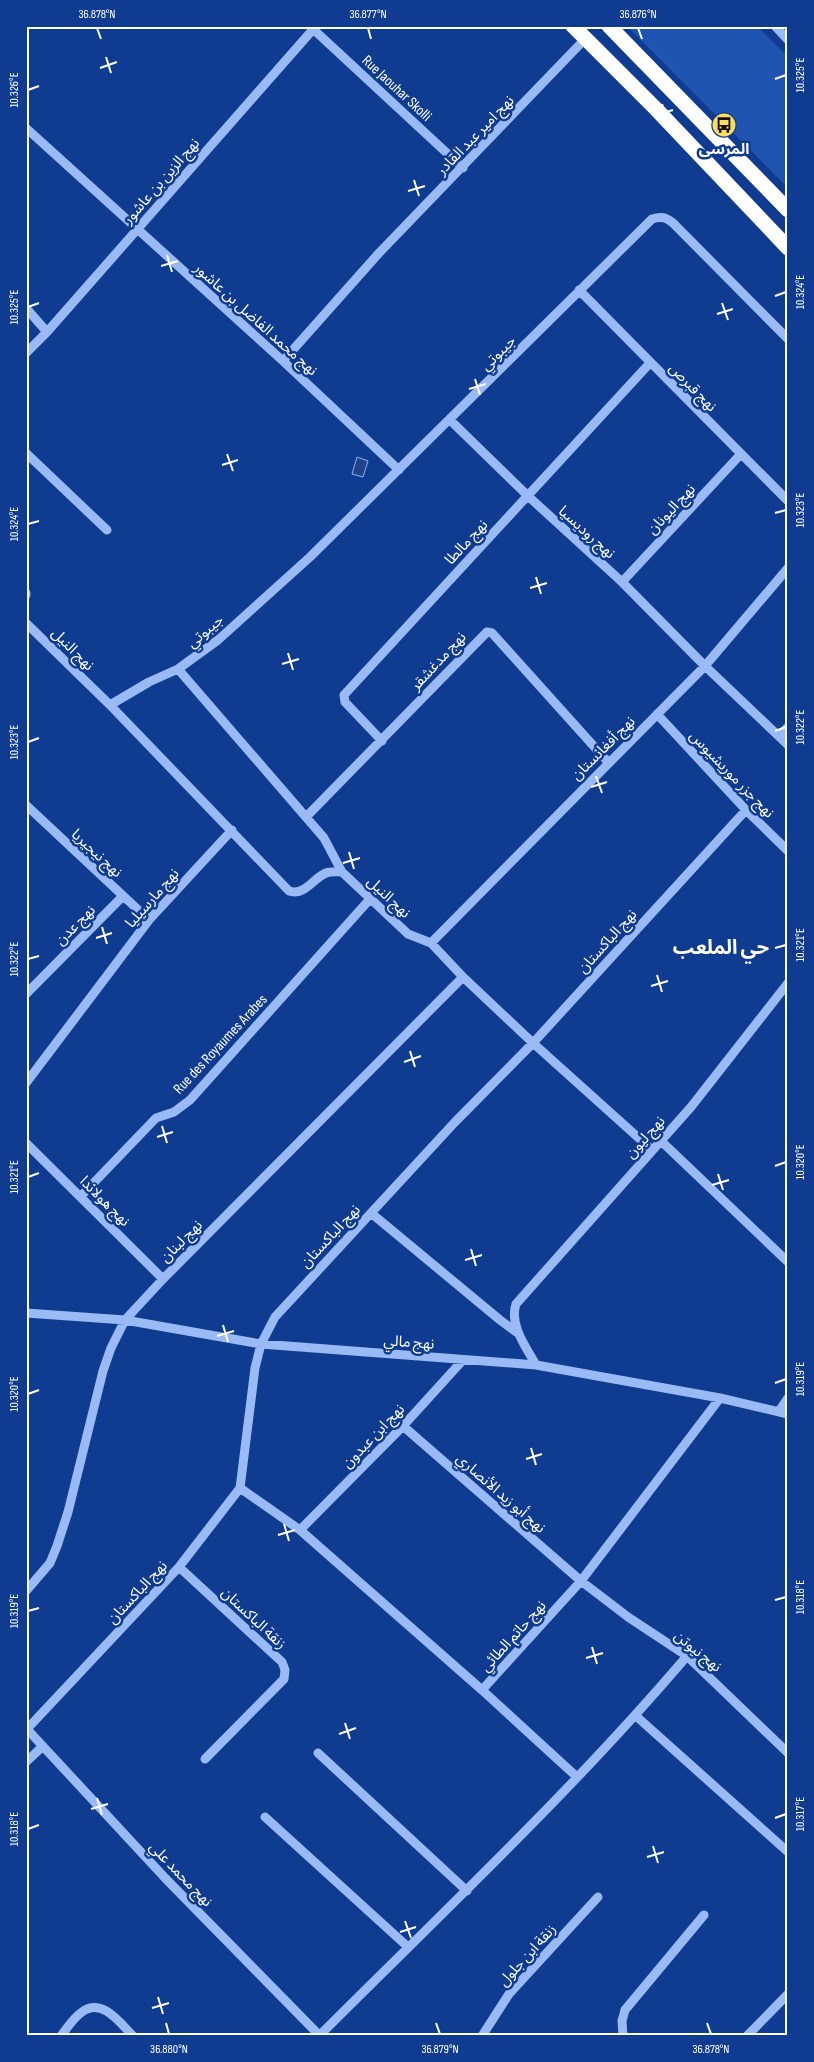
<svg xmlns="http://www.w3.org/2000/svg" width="814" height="2062" font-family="'Sofia Sans Condensed','Noto Sans Arabic',sans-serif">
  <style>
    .green { fill: #2054b1 }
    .water { fill: #214383; stroke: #8ab3f8 }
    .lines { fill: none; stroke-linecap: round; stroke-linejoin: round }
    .minor { stroke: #99baf4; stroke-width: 9 }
    .highway { stroke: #fff; stroke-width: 15 }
    .ticks { fill: none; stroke: #fff; stroke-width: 2 }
    .labels { text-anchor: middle; stroke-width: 5; stroke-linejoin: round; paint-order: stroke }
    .street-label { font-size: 15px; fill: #fff; stroke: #0f3c91 }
    .poi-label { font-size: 15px; font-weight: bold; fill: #fff; stroke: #0f3c91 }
    .district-label { font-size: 20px; font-weight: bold; fill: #fff; stroke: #0f3c91 }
    .neatline { fill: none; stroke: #fff; stroke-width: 2 }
    .ticks-label { font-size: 12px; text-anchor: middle; fill: #fff }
  </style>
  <rect width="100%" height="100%" fill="#0f3c91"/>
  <path class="green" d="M 627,26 L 757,26 L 788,57 L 788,188 Z"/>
  <path class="water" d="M 357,457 L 368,461 L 363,477 L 352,474 Z"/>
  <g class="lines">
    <path class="minor" d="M 775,26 L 788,40
      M 313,29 L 463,168
      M 26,128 L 283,361 L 399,470
      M 579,290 L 788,501
      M 26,308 L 47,332
      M 26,353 L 47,332 L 316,26
      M 283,361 L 379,253 L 585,39
      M 450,420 L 528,496 L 622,582 L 705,666 L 788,745
      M 26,453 L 107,530
      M 622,582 L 740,455
      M 26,593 L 26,595
      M 26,623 L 110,705 L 289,891 C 305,896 312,879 326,873 C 331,871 337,872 342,872 L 408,934 L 431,943 L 463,977 L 533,1043 L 652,1150
      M 178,669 L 324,838 L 342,872
      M 110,705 L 149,682 L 178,669 L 218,640 L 310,557 L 652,219 C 661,216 666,217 673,223 L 788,339
      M 657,714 L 746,810 L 788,851
      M 779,736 L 788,727
      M 382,741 L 345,702 L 344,695 L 650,363
      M 26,805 L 149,920
      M 306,817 L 487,632 L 492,633 L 608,762
      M 431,943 L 705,666 L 788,568
      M 26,994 L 123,896
      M 26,1083 L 149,920 L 232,830
      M 660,1140 L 788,1262
      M 26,1143 L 163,1279
      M 81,1196 L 156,1118 L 174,1112 L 190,1100 L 370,899
      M 371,1213 L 500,1320 L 519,1334
      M 26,1313 L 125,1320 L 261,1344 L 536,1365 L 720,1398 L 788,1414
      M 536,1365 C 526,1347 509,1325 516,1304 L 691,1107 L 788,983
      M 779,1411 L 788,1398
      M 403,1426 L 581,1581 L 628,1617 L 687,1656 L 788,1753
      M 240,1488 L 300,1530 L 482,1690 L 581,1581 L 720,1398
      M 300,1530 L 403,1426 L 463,1360
      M 179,1567 L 282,1662 L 285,1670 L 284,1679 L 205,1759
      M 26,1591 L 50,1563 L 57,1546 L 68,1512 L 103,1371 L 111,1348 L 125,1320 L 163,1279 L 463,977
      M 482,1690 L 577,1777
      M 636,1716 L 788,1852
      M 26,1728 L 166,1879 L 320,2036
      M 27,1729 L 179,1567 L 240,1488 L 255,1368 L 261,1344 L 275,1317 L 455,1122 L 533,1043 L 746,810
      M 318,1753 L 467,1891
      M 26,1762 L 43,1746
      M 265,1817 L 408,1947
      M 61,2036 C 67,2028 74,2017 82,2012 C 102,1997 120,2023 133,2036
      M 319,2036 C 444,1911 573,1790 687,1656
      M 482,2036 L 509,1994 L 598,1897
      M 623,2036 L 622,2021 L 625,2010 L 704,1915
      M 747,2036 L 788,1994"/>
    <path class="highway" d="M 573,26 L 657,110 L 788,248
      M 609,26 L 788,210"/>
  </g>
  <path class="ticks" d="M 97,28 L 101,39M 368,28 L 371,39M 638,28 L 642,39M 106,57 L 111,73M 100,68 L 117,62M 775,79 L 786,75M 28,90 L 39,86M 662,104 L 667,121M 656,115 L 673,110M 414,180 L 419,196M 408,191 L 425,186M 167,255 L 172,272M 161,266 L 178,261M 775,296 L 786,292M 722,303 L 728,320M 28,307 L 39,303M 717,314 L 733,309M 475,379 L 480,395M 469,389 L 486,384M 227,454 L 233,471M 222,465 L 238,460M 775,513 L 786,510M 28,524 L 39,521M 536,577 L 541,594M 530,588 L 547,583M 288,653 L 293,670M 282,664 L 299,659M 775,731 L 786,727M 28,742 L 39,738M 596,776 L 602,793M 591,787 L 607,782M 349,852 L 354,869M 343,863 L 360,858M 102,927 L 107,944M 96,938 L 112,933M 775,948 L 786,945M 28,959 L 39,956M 657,975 L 662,992M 651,986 L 668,981M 410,1051 L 415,1067M 404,1062 L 421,1056M 162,1126 L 167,1143M 157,1137 L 173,1132M 775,1166 L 786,1162M 718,1174 L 723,1190M 28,1177 L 39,1173M 712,1185 L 729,1180M 471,1249 L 476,1266M 465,1260 L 482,1255M 223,1325 L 228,1342M 217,1336 L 234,1331M 775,1383 L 786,1379M 28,1394 L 39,1390M 531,1448 L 536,1465M 526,1459 L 542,1454M 284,1524 L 289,1541M 278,1535 L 295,1530M 775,1600 L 786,1597M 28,1611 L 39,1608M 592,1647 L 597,1664M 586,1658 L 603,1653M 345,1723 L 350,1739M 339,1734 L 356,1728M 97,1798 L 102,1815M 91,1809 L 108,1804M 775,1818 L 786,1814M 28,1829 L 39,1825M 653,1846 L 658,1863M 647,1857 L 664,1852M 405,1921 L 411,1938M 400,1932 L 416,1927M 158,1997 L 163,2014M 152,2008 L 169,2003M 166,2023 L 169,2034M 436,2023 L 440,2034M 707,2023 L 711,2034"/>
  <defs>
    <symbol id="bus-disc" viewBox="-11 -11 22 22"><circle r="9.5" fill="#ffde5c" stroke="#0f3c91"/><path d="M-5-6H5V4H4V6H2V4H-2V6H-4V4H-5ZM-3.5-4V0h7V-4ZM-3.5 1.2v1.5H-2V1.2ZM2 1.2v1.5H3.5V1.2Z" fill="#111"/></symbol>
  </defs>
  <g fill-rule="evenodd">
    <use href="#bus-disc" x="710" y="111" width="28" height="28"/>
  </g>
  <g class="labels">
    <g class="street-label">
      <text transform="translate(397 88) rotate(43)" y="5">Rue Jaouhar Skolli</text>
      <text transform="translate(475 135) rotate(-46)" y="5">نهج امير عبد القادر</text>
      <text transform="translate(161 181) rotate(-49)" y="5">نهج الزين بن عاشور</text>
      <text transform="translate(256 319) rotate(42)" y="5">نهج محمد الفاضل بن عاشور</text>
      <text transform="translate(498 353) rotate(-45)" y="5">جيبوتي</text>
      <text transform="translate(693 387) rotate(46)" y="5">نهج قبرص</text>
      <text transform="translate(671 509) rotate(-47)" y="5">نهج اليونان</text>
      <text transform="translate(587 532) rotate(42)" y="5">نهج روديسيا</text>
      <text transform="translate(466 542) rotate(-47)" y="5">نهج مالطا</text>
      <text transform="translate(205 631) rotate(-40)" y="5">جيبوتي</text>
      <text transform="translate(73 649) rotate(45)" y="5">نهج النيل</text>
      <text transform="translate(438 661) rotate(-47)" y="5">نهج مدغشقر</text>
      <text transform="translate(603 748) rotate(-45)" y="5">نهج أفغانستان</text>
      <text transform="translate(732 774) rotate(46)" y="5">نهج جزر موريشيوس</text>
      <text transform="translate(97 853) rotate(43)" y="5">نهج نيجيريا</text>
      <text transform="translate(389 897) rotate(43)" y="5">نهج النيل</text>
      <text transform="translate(152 898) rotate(-49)" y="5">نهج مارسيليا</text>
      <text transform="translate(75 925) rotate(-45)" y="5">نهج عدن</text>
      <text transform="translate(607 941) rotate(-48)" y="5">نهج الباكستان</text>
      <text transform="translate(220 1044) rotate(-47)" y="5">Rue des Royaumes Arabes</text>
      <text transform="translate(645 1137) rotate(-48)" y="5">نهج ليون</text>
      <text transform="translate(105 1201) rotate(45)" y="5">نهج هولاندا</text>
      <text transform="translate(330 1236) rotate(-47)" y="5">نهج الباكستان</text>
      <text transform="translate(181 1241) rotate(-45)" y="5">نهج لبنان</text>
      <text transform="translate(409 1342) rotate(4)" y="5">نهج مالي</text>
      <text transform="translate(373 1436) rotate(-46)" y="5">نهج ابن عبدون</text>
      <text transform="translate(501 1493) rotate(41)" y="5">نهج أبو زيد الأنصاري</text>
      <text transform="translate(137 1592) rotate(-47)" y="5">نهج الباكستان</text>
      <text transform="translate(254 1618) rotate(43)" y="5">زنقة الباكستان</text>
      <text transform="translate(513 1636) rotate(-48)" y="5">نهج حاتم الطائي</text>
      <text transform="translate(698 1651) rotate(39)" y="5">نهج نيوتن</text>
      <text transform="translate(181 1874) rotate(46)" y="5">نهج محمد علي</text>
      <text transform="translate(527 1955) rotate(-48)" y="5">زنقة ابن جلول</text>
    </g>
    <g class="poi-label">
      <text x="724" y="154">المرسى</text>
    </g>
    <g class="district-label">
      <text x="721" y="954">حي الملعب</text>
    </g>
  </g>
  <rect width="814" height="2062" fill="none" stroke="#0f3c91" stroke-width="55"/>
  <rect x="28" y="28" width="758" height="2006" class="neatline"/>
  <g class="ticks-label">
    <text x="97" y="18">36.878°N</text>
    <text x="368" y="18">36.877°N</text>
    <text x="638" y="18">36.876°N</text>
    <text transform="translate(800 75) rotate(-90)" y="4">10.325°E</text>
    <text transform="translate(14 90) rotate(-90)" y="4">10.326°E</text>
    <text transform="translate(800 292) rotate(-90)" y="4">10.324°E</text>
    <text transform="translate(14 307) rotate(-90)" y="4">10.325°E</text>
    <text transform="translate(800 510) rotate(-90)" y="4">10.323°E</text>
    <text transform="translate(14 524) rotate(-90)" y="4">10.324°E</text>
    <text transform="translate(800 727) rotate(-90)" y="4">10.322°E</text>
    <text transform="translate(14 742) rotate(-90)" y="4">10.323°E</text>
    <text transform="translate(800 945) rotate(-90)" y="4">10.321°E</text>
    <text transform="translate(14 959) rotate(-90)" y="4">10.322°E</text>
    <text transform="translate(800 1162) rotate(-90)" y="4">10.320°E</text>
    <text transform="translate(14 1177) rotate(-90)" y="4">10.321°E</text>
    <text transform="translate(800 1379) rotate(-90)" y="4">10.319°E</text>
    <text transform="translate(14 1394) rotate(-90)" y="4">10.320°E</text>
    <text transform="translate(800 1597) rotate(-90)" y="4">10.318°E</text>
    <text transform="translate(14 1611) rotate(-90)" y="4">10.319°E</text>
    <text transform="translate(800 1814) rotate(-90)" y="4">10.317°E</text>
    <text transform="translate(14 1829) rotate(-90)" y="4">10.318°E</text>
    <text x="169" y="2053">36.880°N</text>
    <text x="440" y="2053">36.879°N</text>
    <text x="711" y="2053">36.878°N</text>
  </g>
</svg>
